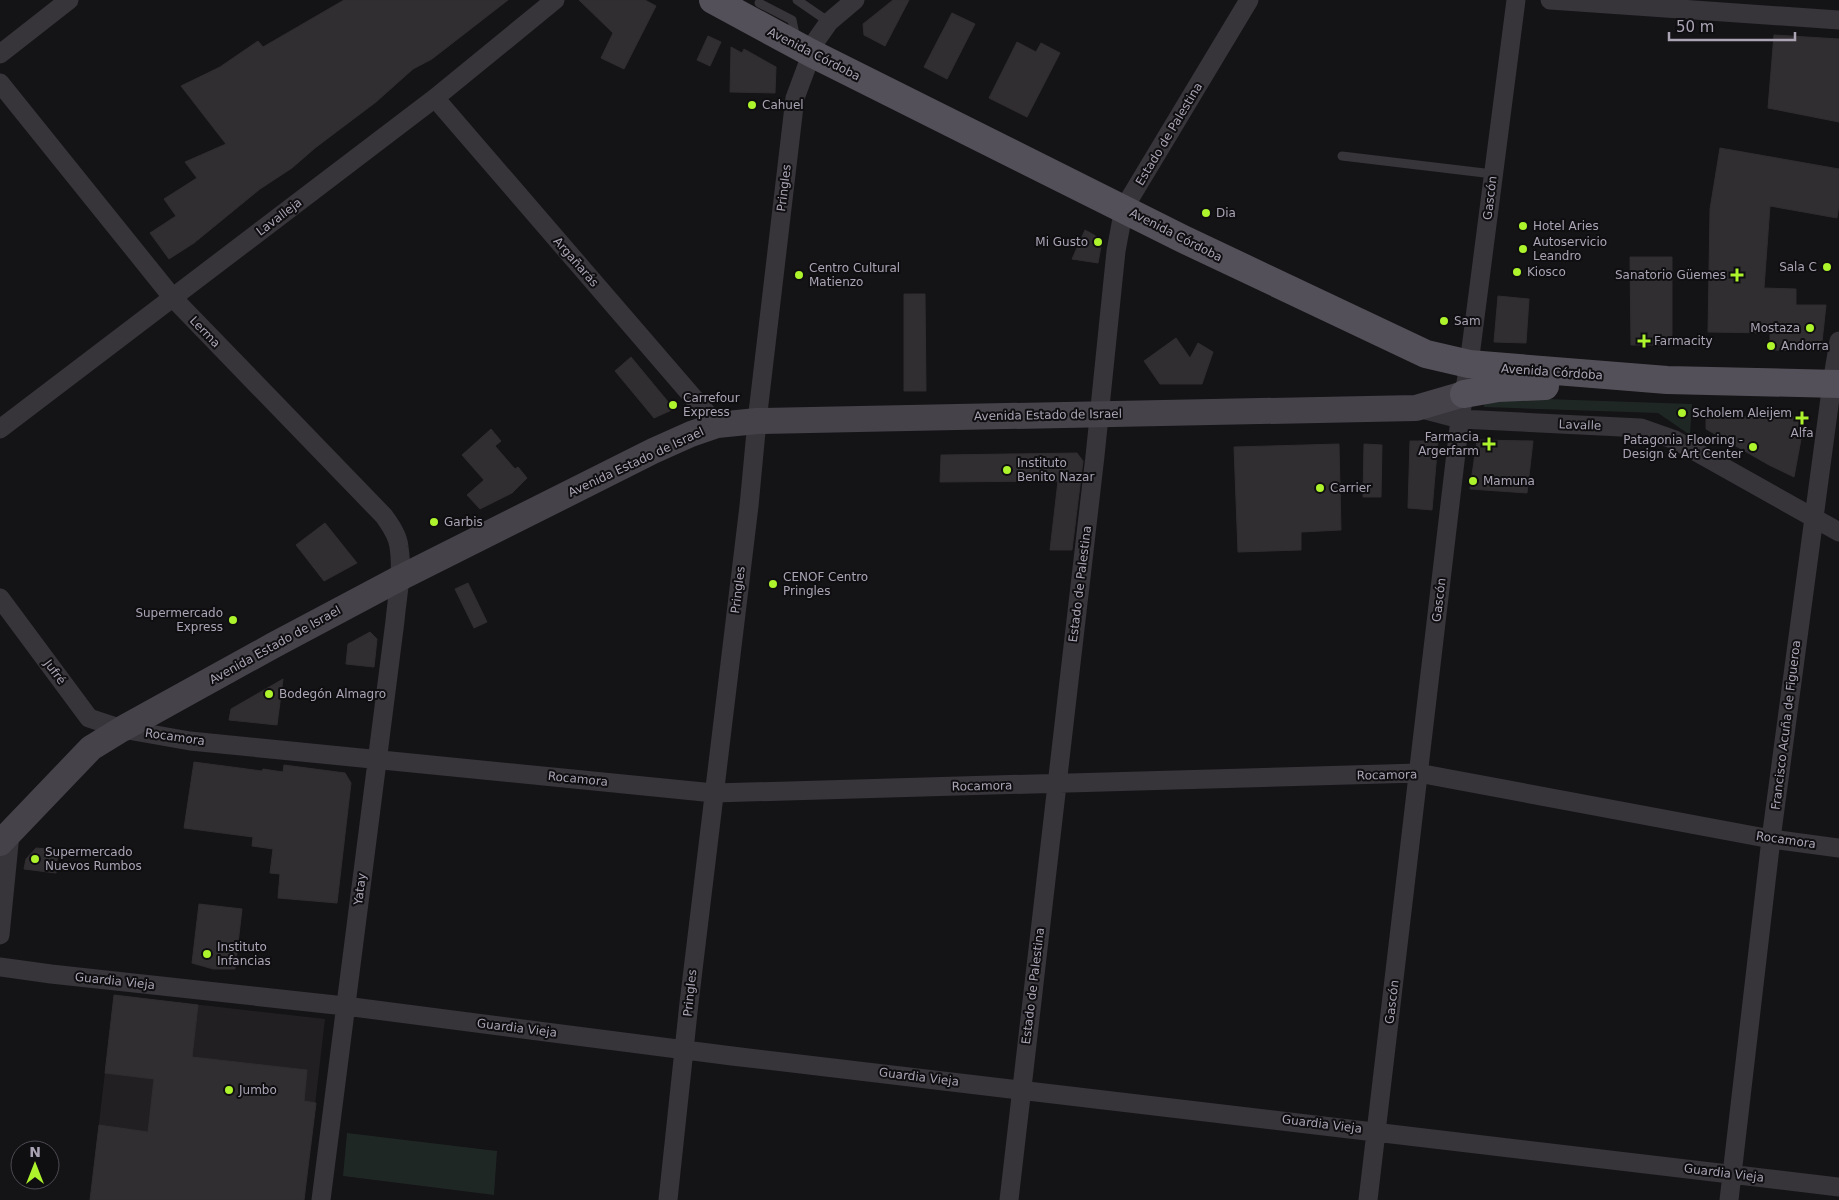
<svg xmlns="http://www.w3.org/2000/svg" width="1839" height="1200" font-family="'DejaVu Sans',sans-serif">
  <style>
    .built { fill: #211f22 }
    .green { fill: #1f2725 }
    .building { fill: #302e31; stroke: #302d31 }
    .lines { fill: none; stroke-linecap: round; stroke-linejoin: round }
    .lane { stroke: #37343a; stroke-width: 9 }
    .street { stroke: #37343a; stroke-width: 19 }
    .secondary { stroke: #45424a; stroke-width: 26 }
    .primary { stroke: #545059; stroke-width: 28 }
    .poi-dot { fill: #adf42c; stroke: #0f0e10; stroke-width: 2 }
    .labels { text-anchor: middle; stroke-width: 4; stroke-linejoin: round; paint-order: stroke }
    .street-label { font-size: 12px; fill: #aba4b5; stroke: #0f0e10 }
    .poi-label { font-size: 12px; fill: #aba4b5; stroke: #0f0e10; text-anchor: start }
  </style>
  <rect width="100%" height="100%" fill="#141315"/>
  <path class="built" d="M 114,995 L 325,1019 L 304,1200 L 90,1200 Z"/>
  <path class="green" d="M 1485,397 L 1692,404 L 1690,435 L 1658,413 L 1484,407 Z
    M 347,1133 L 497,1151 L 494,1195 L 343,1176 Z"/>
  <path class="building" d="M 344,0 L 508,0 L 432,59 L 413,69 L 376,102 L 315,148 L 292,168 L 260,189 L 194,243 L 169,259 L 150,233 L 176,216 L 164,199 L 197,178 L 185,162 L 226,144 L 181,86 L 220,67 L 258,41 L 263,47 Z
    M 579,0 L 645,0 L 656,6 L 624,69 L 601,58 L 613,33 Z
    M 893,0 L 909,0 L 885,46 L 864,35 L 863,24 Z
    M 952,13 L 975,24 L 947,79 L 924,67 Z
    M 1774,35 L 1839,39 L 1839,122 L 1768,108 Z
    M 708,36 L 721,42 L 710,66 L 697,60 Z
    M 1017,42 L 1036,52 L 1041,43 L 1060,53 L 1027,117 L 989,98 Z
    M 731,47 L 742,53 L 744,49 L 776,67 L 775,93 L 730,92 Z
    M 1720,148 L 1839,169 L 1839,204 L 1837,218 L 1770,206 L 1764,288 L 1796,289 L 1796,305 L 1826,305 L 1821,351 L 1770,350 L 1770,333 L 1708,332 L 1710,209 Z
    M 1085,230 L 1094,235 L 1102,241 L 1098,263 L 1072,259 Z
    M 1630,257 L 1672,257 L 1672,345 L 1631,345 Z
    M 904,294 L 925,294 L 926,391 L 904,391 Z
    M 1498,296 L 1529,299 L 1526,343 L 1494,342 Z
    M 1176,338 L 1190,358 L 1198,343 L 1213,352 L 1202,384 L 1160,384 L 1144,361 Z
    M 631,357 L 674,409 L 654,418 L 615,371 Z
    M 1771,416 L 1799,416 L 1804,423 L 1794,477 L 1769,465 L 1706,429 L 1706,417 Z
    M 491,429 L 501,441 L 495,446 L 515,469 L 518,467 L 527,478 L 512,493 L 480,509 L 467,495 L 484,480 L 462,455 Z
    M 1477,440 L 1533,441 L 1527,493 L 1470,489 Z
    M 1410,441 L 1438,441 L 1432,510 L 1408,508 Z
    M 1339,444 L 1341,530 L 1301,532 L 1301,550 L 1238,552 L 1234,447 Z
    M 1364,444 L 1382,445 L 1381,497 L 1363,497 Z
    M 1077,453 L 1083,461 L 1072,550 L 1050,550 L 1058,481 L 940,482 L 941,455 Z
    M 325,523 L 357,563 L 324,581 L 296,545 Z
    M 468,583 L 487,622 L 474,628 L 455,589 Z
    M 370,632 L 377,639 L 374,667 L 346,664 L 348,644 Z
    M 283,679 L 277,725 L 229,720 L 231,709 Z
    M 194,762 L 262,771 L 263,769 L 283,772 L 284,765 L 345,773 L 351,783 L 337,903 L 278,898 L 280,874 L 270,873 L 273,849 L 252,846 L 253,837 L 184,828 Z
    M 36,848 L 58,850 L 56,873 L 24,869 L 26,859 Z
    M 199,904 L 242,909 L 235,969 L 213,969 L 192,963 Z
    M 114,995 L 198,1005 L 192,1057 L 307,1070 L 304,1101 L 316,1103 L 304,1200 L 90,1200 L 99,1125 L 148,1132 L 154,1079 L 105,1073 Z"/>
  <g class="lines">
    <path class="lane" d="M 797,0 L 829,22
      M 759,3 L 792,20 L 796,39
      M 1342,156 L 1493,174"/>
    <path class="street" d="M 1550,0 L 1839,20
      M 0,54 L 69,0
      M 0,83 L 173,298 L 384,516 C 390,525 398,535 399,547 C 403,571 397,597 395,621 L 321,1200
      M 435,98 L 717,425
      M 1418,408 L 1460,419 L 1641,428 L 1675,440 L 1839,532
      M 0,429 L 435,98 L 555,0
      M 0,598 L 89,718 L 122,729 L 190,741 L 714,793 L 1418,773 L 1771,839 L 1839,848
      M 0,935 L 10,834
      M 0,967 L 51,974 L 345,1006 L 732,1056 L 1839,1187
      M 668,1200 L 689,1003 L 749,506 L 757,421 L 795,98 L 817,39 L 829,22 L 855,0
      M 1009,1200 L 1095,456 L 1116,251 L 1124,208 L 1249,0
      M 1368,1200 L 1460,419 L 1469,364 L 1516,0
      M 1729,1200 L 1771,839 L 1832,383 L 1839,341"/>
    <path class="secondary" d="M 0,843 L 91,748 L 122,729 L 274,645 L 400,578 L 653,451 L 691,434 L 717,425 L 757,421 L 1416,408 L 1464,394"/>
    <path class="primary" d="M 713,0 L 811,53 L 1183,239 L 1426,354 L 1469,364 L 1667,380 L 1839,384
      M 1464,394 L 1498,388 L 1545,386"/>
  </g>
  <g class="poi-dot">
    <circle cx="752" cy="105" r="5"/>
    <circle cx="1206" cy="213" r="5"/>
    <circle cx="1523" cy="226" r="5"/>
    <circle cx="1098" cy="242" r="5"/>
    <circle cx="1523" cy="249" r="5"/>
    <circle cx="1827" cy="267" r="5"/>
    <circle cx="1517" cy="272" r="5"/>
    <circle cx="799" cy="275" r="5"/>
    <path d="M1734.5 267.5h5v5h5v5h-5v5h-5v-5h-5v-5h5z"/>
    <circle cx="1444" cy="321" r="5"/>
    <circle cx="1810" cy="328" r="5"/>
    <path d="M1641.5 333.5h5v5h5v5h-5v5h-5v-5h-5v-5h5z"/>
    <circle cx="1771" cy="346" r="5"/>
    <circle cx="673" cy="405" r="5"/>
    <circle cx="1682" cy="413" r="5"/>
    <path d="M1799.5 410.5h5v5h5v5h-5v5h-5v-5h-5v-5h5z"/>
    <path d="M1486.5 436.5h5v5h5v5h-5v5h-5v-5h-5v-5h5z"/>
    <circle cx="1753" cy="447" r="5"/>
    <circle cx="1007" cy="470" r="5"/>
    <circle cx="1473" cy="481" r="5"/>
    <circle cx="1320" cy="488" r="5"/>
    <circle cx="434" cy="522" r="5"/>
    <circle cx="773" cy="584" r="5"/>
    <circle cx="233" cy="620" r="5"/>
    <circle cx="269" cy="694" r="5"/>
    <circle cx="35" cy="859" r="5"/>
    <circle cx="207" cy="954" r="5"/>
    <circle cx="229" cy="1090" r="5"/>
  </g>
  <g class="labels">
    <g class="street-label">
      <text transform="translate(814 54) rotate(27)" y="4">Avenida Córdoba</text>
      <text transform="translate(1169 134) rotate(-59)" y="4">Estado de Palestina</text>
      <text transform="translate(784 188) rotate(-83)" y="4">Pringles</text>
      <text transform="translate(1490 198) rotate(-83)" y="4">Gascón</text>
      <text transform="translate(279 217) rotate(-37)" y="4">Lavalleja</text>
      <text transform="translate(1176 235) rotate(27)" y="4">Avenida Córdoba</text>
      <text transform="translate(576 262) rotate(49)" y="4">Argañarás</text>
      <text transform="translate(205 332) rotate(46)" y="4">Lerma</text>
      <text transform="translate(1552 372) rotate(4)" y="4">Avenida Córdoba</text>
      <text transform="translate(1048 415) rotate(-1)" y="4">Avenida Estado de Israel</text>
      <text transform="translate(1580 425) rotate(2)" y="4">Lavalle</text>
      <text transform="translate(636 462) rotate(-25)" y="4">Avenida Estado de Israel</text>
      <text transform="translate(1080 584) rotate(-83)" y="4">Estado de Palestina</text>
      <text transform="translate(738 590) rotate(-83)" y="4">Pringles</text>
      <text transform="translate(1439 600) rotate(-83)" y="4">Gascón</text>
      <text transform="translate(275 645) rotate(-29)" y="4">Avenida Estado de Israel</text>
      <text transform="translate(55 672) rotate(53)" y="4">Jufré</text>
      <text transform="translate(1786 725) rotate(-83)" y="4">Francisco Acuña de Figueroa</text>
      <text transform="translate(175 737) rotate(8)" y="4">Rocamora</text>
      <text transform="translate(1387 775) rotate(-1)" y="4">Rocamora</text>
      <text transform="translate(578 779) rotate(6)" y="4">Rocamora</text>
      <text transform="translate(982 786) rotate(-1)" y="4">Rocamora</text>
      <text transform="translate(1786 840) rotate(8)" y="4">Rocamora</text>
      <text transform="translate(360 889) rotate(-83)" y="4">Yatay</text>
      <text transform="translate(115 981) rotate(6)" y="4">Guardia Vieja</text>
      <text transform="translate(1033 986) rotate(-83)" y="4">Estado de Palestina</text>
      <text transform="translate(690 993) rotate(-84)" y="4">Pringles</text>
      <text transform="translate(1392 1002) rotate(-83)" y="4">Gascón</text>
      <text transform="translate(517 1028) rotate(7)" y="4">Guardia Vieja</text>
      <text transform="translate(919 1077) rotate(7)" y="4">Guardia Vieja</text>
      <text transform="translate(1322 1124) rotate(7)" y="4">Guardia Vieja</text>
      <text transform="translate(1724 1173) rotate(7)" y="4">Guardia Vieja</text>
    </g>
    <g class="poi-label">
      <text x="762" y="109">Cahuel</text>
      <text x="1216" y="217">Dia</text>
      <text x="1533" y="230">Hotel Aries</text>
      <text x="1088" y="246" text-anchor="end">Mi Gusto</text>
      <text x="1533" y="246">Autoservicio<tspan x="1533" dy="14">Leandro</tspan></text>
      <text x="1817" y="271" text-anchor="end">Sala C</text>
      <text x="809" y="272">Centro Cultural<tspan x="809" dy="14">Matienzo</tspan></text>
      <text x="1527" y="276">Kiosco</text>
      <text x="1726" y="279" text-anchor="end">Sanatorio Güemes</text>
      <text x="1454" y="325">Sam</text>
      <text x="1800" y="332" text-anchor="end">Mostaza</text>
      <text x="1654" y="345">Farmacity</text>
      <text x="1781" y="350">Andorra</text>
      <text x="683" y="402">Carrefour<tspan x="683" dy="14">Express</tspan></text>
      <text x="1692" y="417">Scholem Aleijem</text>
      <text x="1802" y="437" text-anchor="middle">Alfa</text>
      <text x="1479" y="441" text-anchor="end">Farmacia<tspan x="1479" dy="14">Argerfarm</tspan></text>
      <text x="1743" y="444" text-anchor="end">Patagonia Flooring -<tspan x="1743" dy="14">Design &amp; Art Center</tspan></text>
      <text x="1017" y="467">Instituto<tspan x="1017" dy="14">Benito Nazar</tspan></text>
      <text x="1483" y="485">Mamuna</text>
      <text x="1330" y="492">Carrier</text>
      <text x="444" y="526">Garbis</text>
      <text x="783" y="581">CENOF Centro<tspan x="783" dy="14">Pringles</tspan></text>
      <text x="223" y="617" text-anchor="end">Supermercado<tspan x="223" dy="14">Express</tspan></text>
      <text x="279" y="698">Bodegón Almagro</text>
      <text x="45" y="856">Supermercado<tspan x="45" dy="14">Nuevos Rumbos</tspan></text>
      <text x="217" y="951">Instituto<tspan x="217" dy="14">Infancias</tspan></text>
      <text x="239" y="1094">Jumbo</text>
    </g>
  </g>
  <g transform="translate(35 1165)"><circle r="24" fill="#0f0e10" stroke="#4d4a52"/>
  <path d="M0-4L9 19L0 12L-9 19Z" fill="#adf42c"/>
  <text y="-8" font-size="14" font-weight="bold" text-anchor="middle" fill="#aba4b5">N</text>
  </g>
  <path d="M1669 32v8h126v-8" fill="none" stroke="#aba4b5" stroke-width="2.5"/>
  <text x="1676" y="32" font-size="15" fill="#aba4b5" stroke="#0f0e10" stroke-width="4" paint-order="stroke">50 m</text>
</svg>
